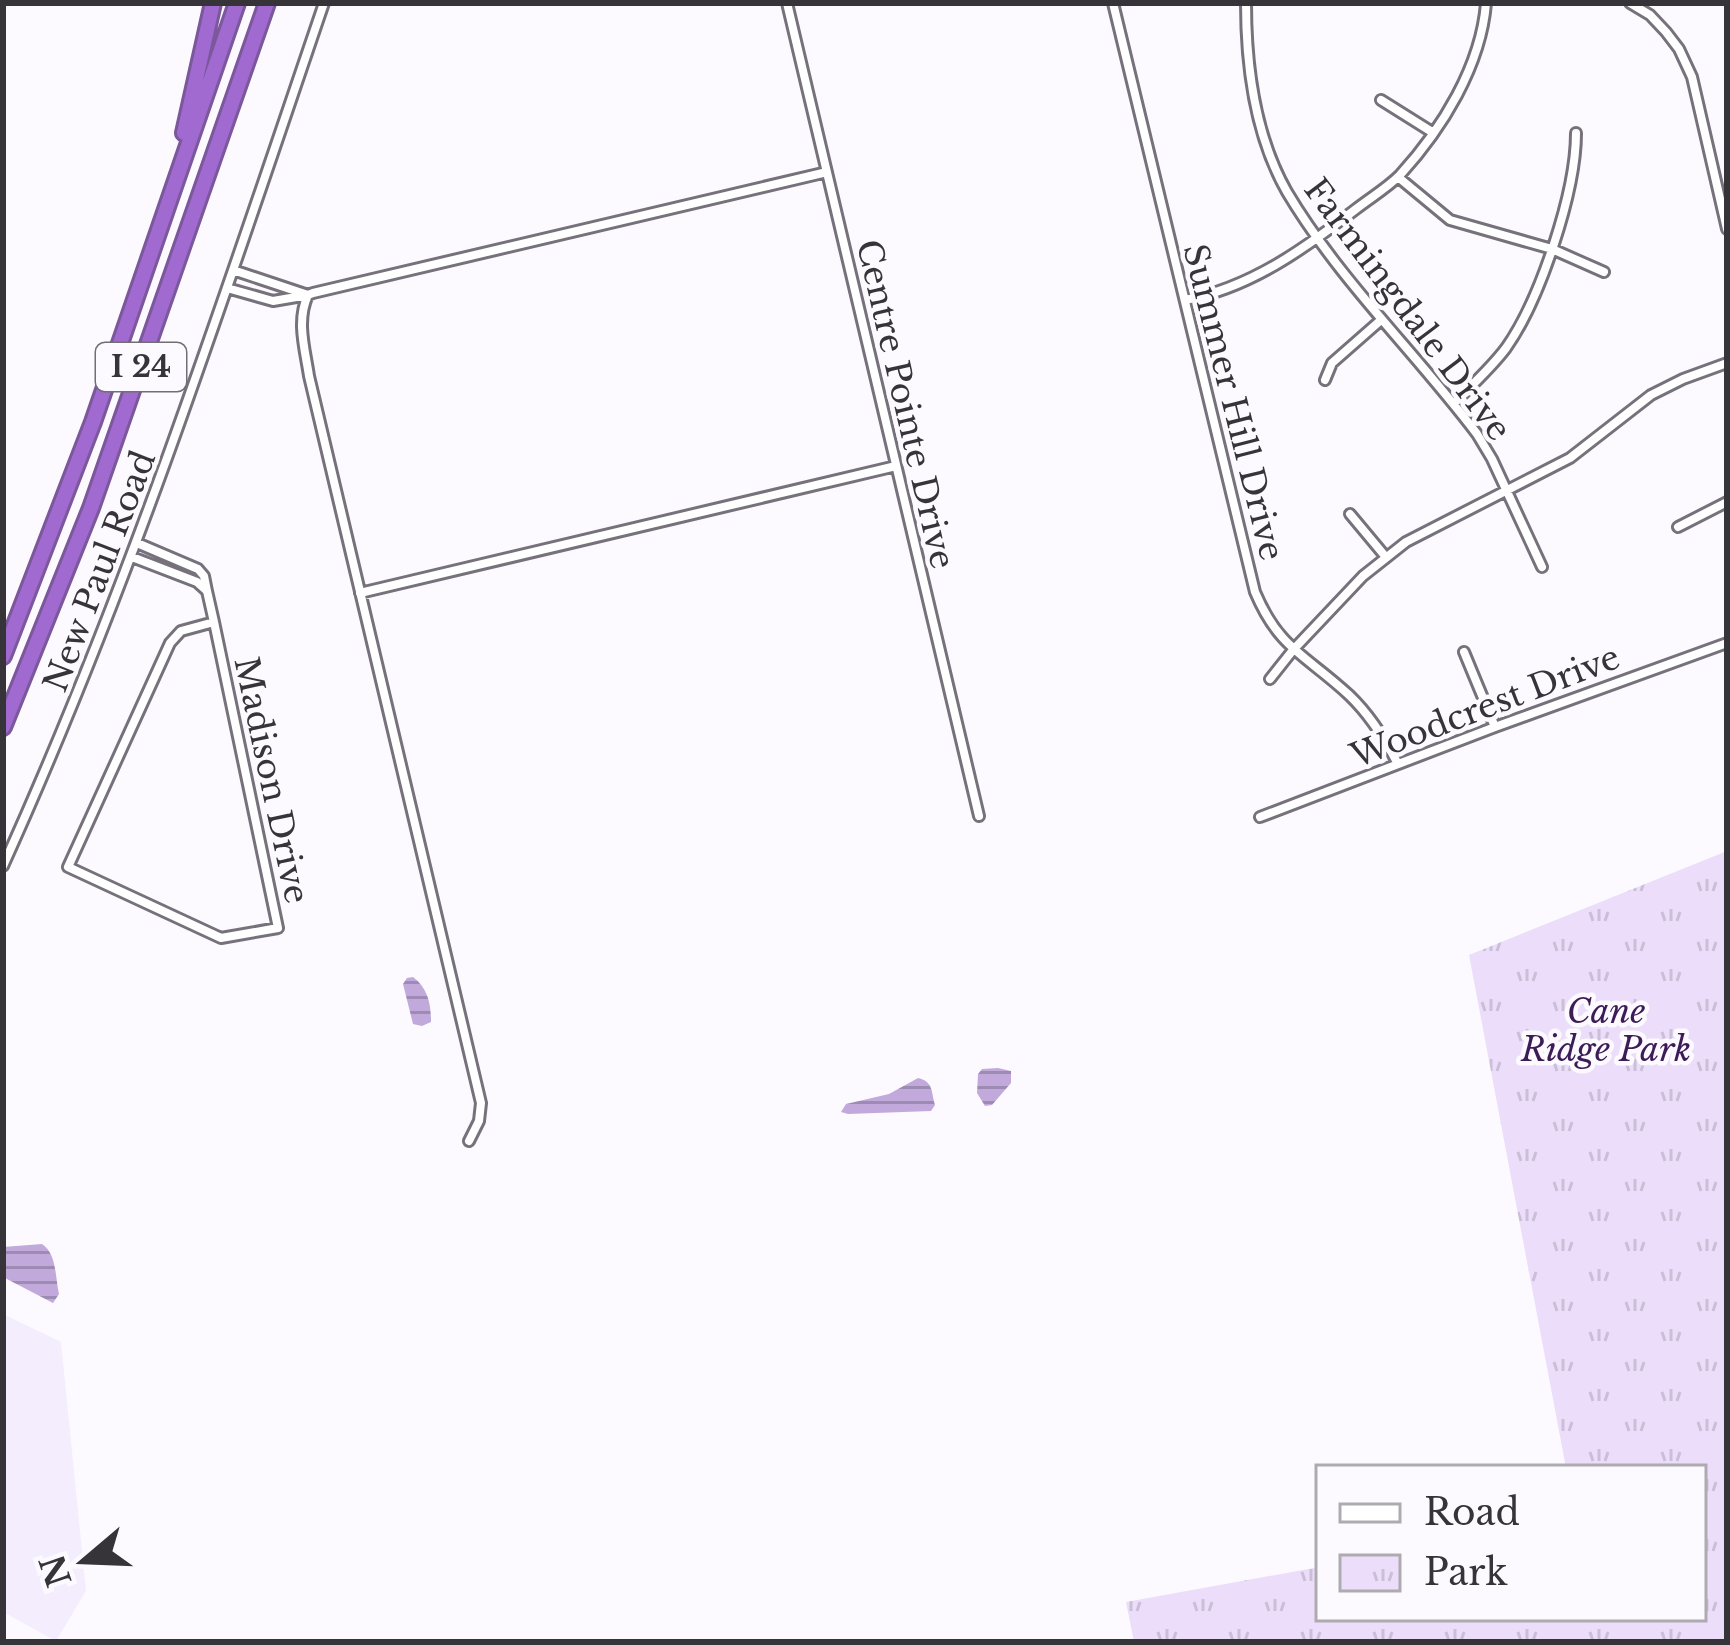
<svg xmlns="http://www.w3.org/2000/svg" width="1730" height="1645" font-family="'Libre Baskerville',serif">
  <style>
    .built { fill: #f4edfd }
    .park { fill: url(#park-tufts) }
    .water { fill: url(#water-rules) }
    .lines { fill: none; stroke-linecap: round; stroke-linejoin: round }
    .street-casing { stroke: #77717c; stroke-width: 14 }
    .highway-casing { stroke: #7b579b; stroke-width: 20 }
    .street { stroke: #fff; stroke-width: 8 }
    .highway { stroke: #a06ad0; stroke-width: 14 }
    .labels { text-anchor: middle; stroke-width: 9; stroke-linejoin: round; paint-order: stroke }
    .shield { fill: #fcfaff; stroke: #716f74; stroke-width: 3 }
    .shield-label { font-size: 30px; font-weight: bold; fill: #363439 }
    .street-label { font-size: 33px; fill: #363439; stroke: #fcfaff }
    .park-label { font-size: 33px; font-style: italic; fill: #3c1c57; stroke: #fcfaff }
  </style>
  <defs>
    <pattern id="park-tufts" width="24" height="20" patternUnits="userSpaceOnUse" patternTransform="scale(3)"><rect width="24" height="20" fill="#ecdefb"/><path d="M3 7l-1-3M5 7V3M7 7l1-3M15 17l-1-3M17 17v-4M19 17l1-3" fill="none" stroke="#cbbfd8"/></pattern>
    <pattern id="water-rules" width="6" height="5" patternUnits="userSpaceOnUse" patternTransform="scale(3)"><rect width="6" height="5" fill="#c1aadb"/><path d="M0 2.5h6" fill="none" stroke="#9e8bb3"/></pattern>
  </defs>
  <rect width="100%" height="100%" fill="#fcfaff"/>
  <path class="built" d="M 3,1314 L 61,1342 L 86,1591 L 56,1641 L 3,1612 Z"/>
  <path class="park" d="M 1727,851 L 1727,1642 L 1134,1642 L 1126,1602 L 1319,1567 L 1319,1618 L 1703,1618 L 1703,1468 L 1566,1468 L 1469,955 Z"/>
  <path class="water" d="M 413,977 C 428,988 431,1004 431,1022 L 422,1026 L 413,1024 L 403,984 L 407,978 Z
    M 998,1068 L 1011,1071 L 1011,1083 L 992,1105 L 985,1106 L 977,1093 L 978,1074 L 982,1069 Z
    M 918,1078 C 934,1082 931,1092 935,1105 L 931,1111 L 848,1114 L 841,1112 L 846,1104 L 889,1094 Z
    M 42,1244 C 57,1254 55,1277 59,1294 L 53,1303 L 3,1277 L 3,1247 Z"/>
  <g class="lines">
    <defs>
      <path id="street" d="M 787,3 L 979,816
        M 1113,3 L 1255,592 C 1279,649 1306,655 1349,695 C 1370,715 1385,739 1398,764
        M 1246,3 C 1246,66 1255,136 1287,192 C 1340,281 1415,352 1477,434 L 1492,459 L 1542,567
        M 1630,3 L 1650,15 L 1666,32 L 1679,49 L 1692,77 L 1727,229
        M 1381,100 L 1432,132
        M 1398,177 L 1450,220 L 1552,249 L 1604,272
        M 227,288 L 273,301 L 308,295 L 233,270
        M 1185,300 C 1250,288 1304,249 1356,209 C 1370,198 1387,188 1400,175 C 1442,129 1481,66 1486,3
        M 1325,380 L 1332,363 L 1381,320
        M 1454,403 C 1472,385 1491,368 1506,348 C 1540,300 1576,192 1576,133
        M 1350,514 L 1385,556
        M 1678,527 L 1727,502
        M 132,557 L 197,582 L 207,591 L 204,576 L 198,569 L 137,543
        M 207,591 L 214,622 L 278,928 L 221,938 L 68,867 L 170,643 L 181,631 L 214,622
        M 360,593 L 896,466
        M 1464,652 L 1495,727
        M 1270,679 L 1293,650 L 1363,576 L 1406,542 L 1570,458 L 1651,395 L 1683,379 L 1727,363
        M 1260,817 L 1495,727 L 1727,643
        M 3,866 C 130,586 225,294 324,3
        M 469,1141 L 479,1121 L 481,1103 L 309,376 C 305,349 296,321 308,295 L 313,293 L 827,172"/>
      <path id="highway" d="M 184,133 L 213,3
        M 3,656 L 93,422 L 237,3
        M 3,727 L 91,508 L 267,3"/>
    </defs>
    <use href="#street" class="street-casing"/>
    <use href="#highway" class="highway-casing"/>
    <use href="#street" class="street"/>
    <use href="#highway" class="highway"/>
  </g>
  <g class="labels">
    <rect class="shield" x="96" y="343" width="90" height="48" rx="9"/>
    <g class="shield-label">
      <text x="141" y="377">I 24</text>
    </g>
    <g class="street-label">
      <text transform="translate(1408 309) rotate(53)" y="12">Farmingdale Drive</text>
      <text transform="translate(1234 402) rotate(76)" y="12">Summer Hill Drive</text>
      <text transform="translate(906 404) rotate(77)" y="12">Centre Pointe Drive</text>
      <text transform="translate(99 571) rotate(-69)" y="12">New Paul Road</text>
      <text transform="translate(1485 706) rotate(-21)" y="12">Woodcrest Drive</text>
      <text transform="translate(272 780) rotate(78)" y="12">Madison Drive</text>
    </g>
    <g class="park-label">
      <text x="1606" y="1023">Cane<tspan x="1606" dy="38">Ridge Park</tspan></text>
    </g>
  </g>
  <rect width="1730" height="1645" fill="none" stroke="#363439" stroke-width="12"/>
  <rect x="1316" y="1465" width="390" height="156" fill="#fcfaff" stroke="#adabb0" stroke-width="3"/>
  <rect x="1340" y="1504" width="60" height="18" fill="#ffffff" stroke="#adabb0" stroke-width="3"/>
  <text x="1424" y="1525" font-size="36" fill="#363439">Road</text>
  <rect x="1340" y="1555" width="60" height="36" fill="url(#park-tufts)" stroke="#adabb0" stroke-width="3"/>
  <text x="1424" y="1585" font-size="36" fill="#363439">Park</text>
  <g transform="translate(84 1561) rotate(251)" stroke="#fcfaff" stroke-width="9" paint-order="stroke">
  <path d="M0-9L21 45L0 30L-21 45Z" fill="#363439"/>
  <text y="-18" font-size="33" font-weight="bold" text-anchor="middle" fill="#363439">N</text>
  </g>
</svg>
